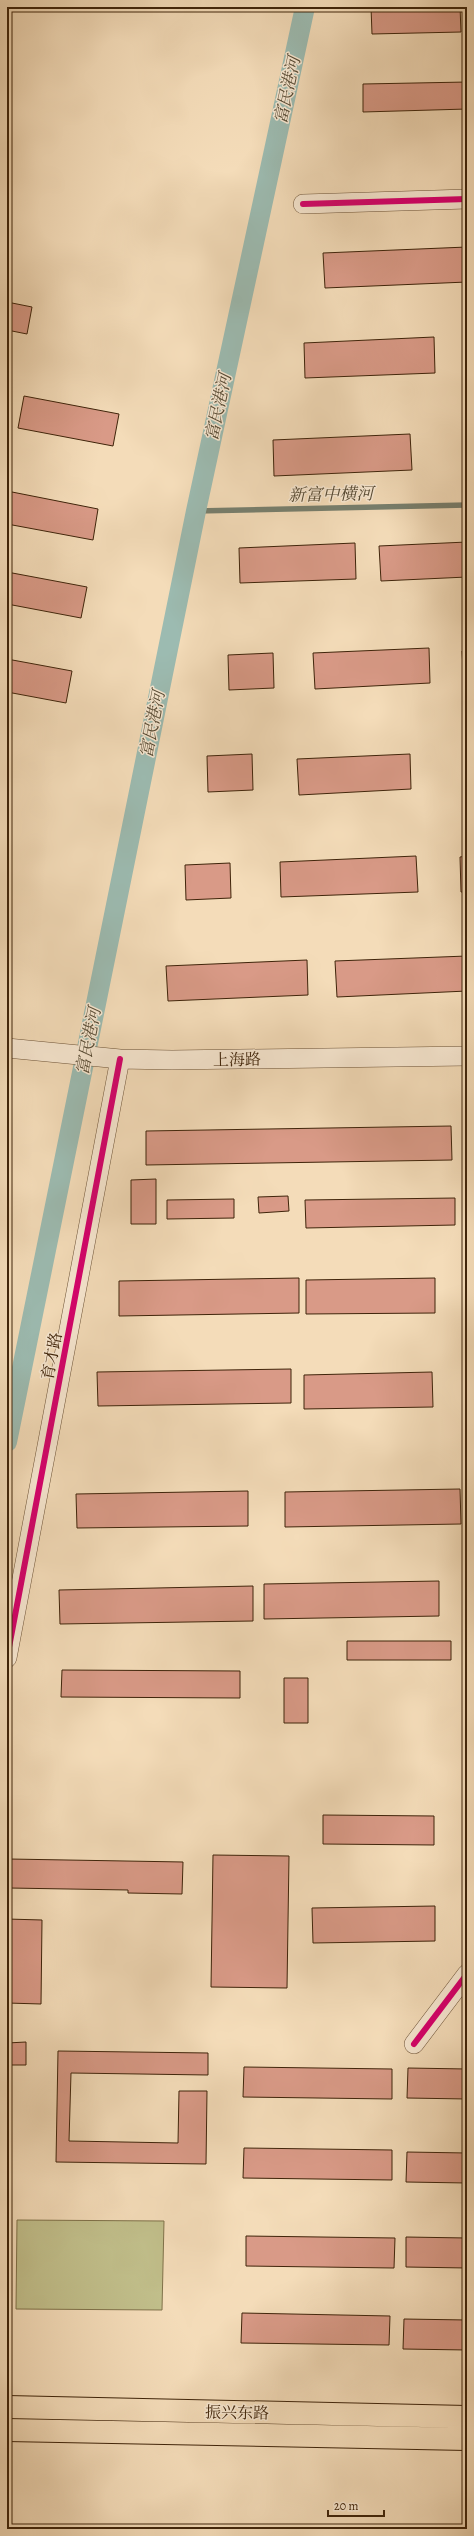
<svg xmlns="http://www.w3.org/2000/svg" width="474" height="2536" font-family="Alegreya,'Noto Serif SC',serif">
  <style>
    .green { fill: #c1bf8b; stroke: #80724a }
    .lines { fill: none; stroke-linecap: round; stroke-linejoin: round }
    .stream { stroke: #777f6e; stroke-width: 5.5 }
    .canal { stroke: #9cbbb1; stroke-width: 20 }
    .building { fill: #d99a87; stroke: #3f240a }
    .minor-casing { stroke: #6c5236; stroke-width: 20 }
    .major-casing { stroke: #3f240a; stroke-width: 24 }
    .minor { stroke: #f8e8d2; stroke-width: 19 }
    .major { stroke: #f4dcb9; stroke-width: 22 }
    .cycleway-casing { stroke: #f8e8d2; stroke-width: 8 }
    .cycleway { stroke: #d6006c; stroke-width: 6 }
    .labels { text-anchor: middle; stroke-width: 3; stroke-linejoin: round; paint-order: stroke }
    .street-label { font-size: 16px; fill: #3f240a; stroke: #f8e8d2 }
    .water-label { font-size: 17px; font-style: italic; fill: #564a34; stroke: #f8e8d2 }
  </style>
  <rect width="100%" height="100%" fill="#f4dcb9"/>
  <filter id="stains"><feTurbulence type="fractalNoise" baseFrequency=".005" numOctaves="4"/><feColorMatrix values="0 0 0 0 .2 0 0 0 0 .09 0 0 0 0 .02 0 0 0 .5 -.17"/></filter>
  <radialGradient id="worn" r=".72"><stop offset=".6" stop-color="#630" stop-opacity="0"/><stop offset="1" stop-color="#630" stop-opacity=".3"/></radialGradient>
  <path class="green" d="M 17,2220 L 164,2221 L 162,2310 L 16,2309 Z"/>
  <g class="lines">
    <path class="stream" d="M 196,511 L 467,505"/>
    <path class="canal" d="M 7,1442 L 196,511 L 305,7"/>
  </g>
  <path class="building" d="M 371,7 L 460,7 L 461,32 L 372,34 Z
    M 467,82 L 467,109 L 363,112 L 363,84 Z
    M 467,247 L 467,282 L 325,288 L 323,253 Z
    M 7,302 L 32,307 L 27,334 L 7,330 Z
    M 434,337 L 435,373 L 305,378 L 304,343 Z
    M 24,396 L 119,414 L 113,446 L 18,428 Z
    M 410,434 L 412,470 L 274,476 L 273,440 Z
    M 7,491 L 98,509 L 93,540 L 7,524 Z
    M 467,542 L 467,577 L 381,581 L 379,546 Z
    M 355,543 L 356,579 L 240,583 L 239,548 Z
    M 7,572 L 87,587 L 81,618 L 7,604 Z
    M 429,648 L 430,683 L 315,689 L 313,653 Z
    M 462,651 L 467,651 L 467,686 L 464,686 Z
    M 273,653 L 274,688 L 229,690 L 228,655 Z
    M 7,659 L 72,671 L 66,703 L 7,692 Z
    M 252,754 L 253,790 L 208,792 L 207,756 Z
    M 410,754 L 411,789 L 299,795 L 297,759 Z
    M 416,856 L 418,892 L 281,897 L 280,862 Z
    M 467,856 L 467,892 L 461,892 L 460,857 Z
    M 230,863 L 231,898 L 186,900 L 185,865 Z
    M 467,956 L 467,991 L 337,997 L 335,961 Z
    M 307,960 L 308,995 L 168,1001 L 166,966 Z
    M 451,1126 L 452,1160 L 146,1165 L 146,1131 Z
    M 156,1179 L 156,1224 L 131,1224 L 131,1180 Z
    M 288,1196 L 289,1211 L 259,1213 L 258,1197 Z
    M 455,1198 L 455,1225 L 306,1228 L 305,1200 Z
    M 234,1199 L 234,1218 L 167,1219 L 167,1200 Z
    M 299,1278 L 299,1313 L 119,1316 L 119,1281 Z
    M 435,1278 L 435,1313 L 306,1314 L 306,1280 Z
    M 291,1369 L 291,1403 L 98,1406 L 97,1372 Z
    M 432,1372 L 433,1407 L 304,1409 L 304,1375 Z
    M 460,1489 L 461,1524 L 285,1527 L 285,1492 Z
    M 248,1491 L 248,1526 L 77,1528 L 76,1494 Z
    M 439,1581 L 439,1616 L 264,1619 L 264,1584 Z
    M 253,1586 L 253,1621 L 60,1624 L 59,1590 Z
    M 347,1641 L 451,1641 L 451,1660 L 347,1660 Z
    M 62,1670 L 240,1671 L 240,1698 L 61,1697 Z
    M 284,1678 L 308,1678 L 308,1723 L 284,1723 Z
    M 323,1815 L 434,1816 L 434,1845 L 323,1844 Z
    M 213,1855 L 289,1856 L 287,1988 L 211,1987 Z
    M 9,1859 L 183,1862 L 182,1894 L 128,1893 L 128,1890 L 9,1888 Z
    M 435,1906 L 435,1941 L 313,1943 L 312,1908 Z
    M 7,1919 L 42,1920 L 41,2004 L 7,2003 Z
    M 26,2042 L 26,2065 L 7,2065 L 7,2043 Z
    M 58,2051 L 208,2053 L 208,2075 L 71,2073 L 69,2141 L 178,2143 L 179,2091 L 207,2091 L 206,2164 L 56,2162 Z
    M 244,2067 L 392,2069 L 392,2099 L 243,2097 Z
    M 408,2068 L 467,2069 L 467,2099 L 407,2098 Z
    M 244,2148 L 392,2150 L 392,2180 L 243,2178 Z
    M 407,2152 L 467,2153 L 467,2183 L 406,2182 Z
    M 246,2236 L 395,2238 L 394,2268 L 246,2266 Z
    M 406,2237 L 467,2238 L 467,2268 L 406,2267 Z
    M 242,2313 L 390,2316 L 389,2345 L 241,2343 Z
    M 404,2319 L 467,2320 L 467,2350 L 403,2349 Z"/>
  <g class="lines">
    <defs>
      <path id="minor" d="M 303,204 L 467,199
        M 7,1048 L 120,1059 L 172,1060 L 467,1056
        M 7,1658 L 120,1059
        M 414,2044 L 467,1974"/>
      <path id="major" d="M 7,2407 L 467,2417
        M 7,2430 L 467,2439"/>
    </defs>
    <use href="#minor" class="minor-casing"/>
    <use href="#major" class="major-casing"/>
    <use href="#minor" class="minor"/>
    <use href="#major" class="major"/>
    <defs>
      <path id="cycleway" d="M 303,204 L 467,199
        M 7,1658 L 120,1059
        M 414,2044 L 467,1974"/>
    </defs>
    <use href="#cycleway" class="cycleway-casing"/>
    <use href="#cycleway" class="cycleway"/>
  </g>
  <g class="labels">
    <g class="street-label">
      <text transform="translate(237 1059) rotate(-1)" y="6">上海路</text>
      <text transform="translate(51 1356) rotate(-79)" y="6">育才路</text>
      <text transform="translate(237 2412) rotate(1)" y="6">振兴东路</text>
    </g>
    <g class="water-label">
      <text transform="translate(287 90) rotate(-78)" y="6">富民港河</text>
      <text transform="translate(218 407) rotate(-78)" y="6">富民港河</text>
      <text transform="translate(331 494) rotate(-1)" y="6">新富中横河</text>
      <text transform="translate(152 724) rotate(-79)" y="6">富民港河</text>
      <text transform="translate(88 1041) rotate(-79)" y="6">富民港河</text>
    </g>
  </g>
  <rect width="474" height="2536" fill="none" stroke="#f4dcb9" stroke-width="24"/>
  <rect x="8" y="8" width="458" height="2520" fill="none" stroke="#3f240a" stroke-width="2"/>
  <rect x="12" y="12" width="450" height="2512" fill="none" stroke="#3f240a"/>
  <path d="M328 2510v6h56v-6" fill="none" stroke="#3f240a" stroke-width="2"/>
  <text x="334" y="2510" font-size="12" fill="#3f240a" stroke="#f8e8d2" stroke-width="3" paint-order="stroke">20 m</text>
  <rect width="100%" height="100%" filter="url(#stains)"/>
  <rect width="100%" height="100%" fill="url(#worn)"/>
</svg>
